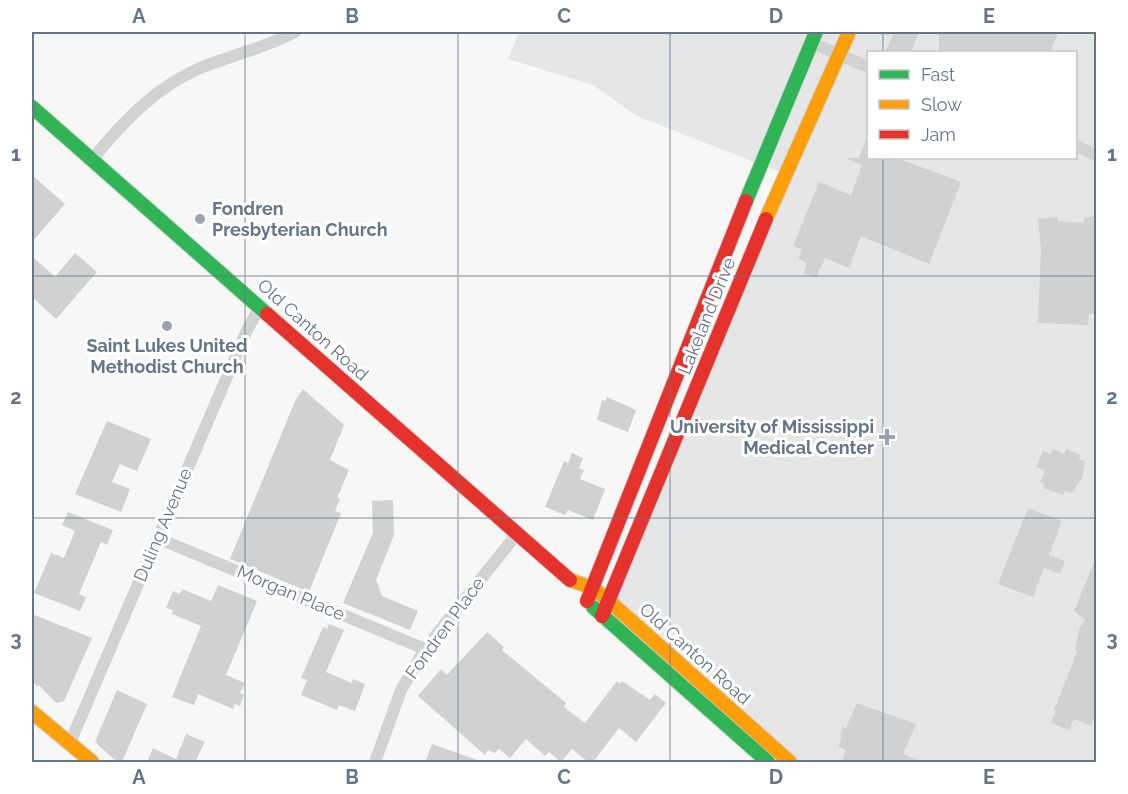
<svg xmlns="http://www.w3.org/2000/svg" width="1128" height="794" font-family="Raleway,sans-serif">
  <style>
    .built { fill: #e5e7e7; fill-rule: evenodd }
    .building { fill: #d0d2d2 }
    .lines { fill: none; stroke-linecap: round; stroke-linejoin: round }
    .fast-casing { stroke: #d2d4d5; stroke-width: 16 }
    .slow-casing { stroke: #d2d4d5; stroke-width: 16 }
    .jam-casing { stroke: #d2d4d5; stroke-width: 16 }
    .street { stroke: #d1d2d2; stroke-width: 12 }
    .fast { stroke: #30b455; stroke-width: 14 }
    .slow { stroke: #ff9f0a; stroke-width: 14 }
    .jam { stroke: #e5322d; stroke-width: 14 }
    .grid { fill: none; stroke: #667487; stroke-width: 1.5; stroke-opacity: 0.55 }
    .poi-dot { fill: #99a2ae; stroke: #fff; stroke-width: 2 }
    .labels { text-anchor: middle; stroke-width: 6; stroke-linejoin: round; paint-order: stroke }
    .poi-label { font-size: 18px; font-weight: bold; fill: #667487; stroke: #fff; text-anchor: start }
    .street-label { font-size: 18px; fill: #667487; stroke: #fff }
    .neatline { fill: none; stroke: #667487; stroke-width: 2 }
    .grid-label { font-size: 20px; text-anchor: middle; font-weight: bold; fill: #667487 }
  </style>
  <rect width="100%" height="100%" fill="#f7f7f6"/>
  <path class="built" d="M 519,32 L 1096,32 L 1096,762 L 790,762 L 609,601 L 784,174 L 637,116 L 593,85 L 508,59 ZM 868,52 L 1076,52 L 1076,158 L 868,158 Z"/>
  <path class="building" d="M 894,32 L 919,32 L 911,52 L 885,52 Z
    M 939,32 L 1059,32 L 1050,52 L 939,52 Z
    M 868,135 L 868,158 L 897,158 L 961,182 L 929,264 L 861,236 L 849,268 L 825,258 L 816,278 L 803,273 L 807,263 L 798,259 L 802,249 L 793,246 L 819,182 L 851,195 L 862,165 L 846,158 L 859,158 Z
    M 32,175 L 65,204 L 32,242 Z
    M 1096,216 L 1096,314 L 1089,314 L 1088,325 L 1038,323 L 1041,248 L 1038,219 L 1058,217 L 1058,221 L 1084,223 L 1084,218 Z
    M 75,253 L 97,272 L 56,319 L 32,297 L 32,256 L 55,277 Z
    M 303,389 L 344,425 L 330,460 L 349,470 L 337,498 L 340,499 L 335,511 L 341,513 L 309,592 L 230,559 L 295,401 Z
    M 607,397 L 636,410 L 628,432 L 597,420 L 602,400 L 605,401 Z
    M 107,421 L 151,439 L 137,471 L 120,464 L 112,482 L 130,489 L 121,512 L 75,494 Z
    M 1052,449 L 1064,454 L 1066,449 L 1080,455 L 1079,459 L 1085,461 L 1082,478 L 1072,493 L 1065,491 L 1063,495 L 1043,488 L 1044,483 L 1040,482 L 1045,471 L 1036,467 L 1043,451 L 1051,454 Z
    M 572,453 L 583,458 L 579,468 L 584,470 L 580,479 L 605,489 L 593,520 L 568,510 L 565,515 L 545,507 L 564,461 L 568,463 Z
    M 393,500 L 394,535 L 376,580 L 382,596 L 418,611 L 410,630 L 343,603 L 373,533 L 372,501 Z
    M 1028,508 L 1062,521 L 1049,555 L 1065,561 L 1060,574 L 1044,568 L 1033,597 L 998,584 Z
    M 68,512 L 113,530 L 107,545 L 101,542 L 79,594 L 86,597 L 80,611 L 34,593 L 51,553 L 64,558 L 75,531 L 62,525 Z
    M 1096,557 L 1096,711 L 1091,726 L 1074,719 L 1069,730 L 1051,723 L 1056,711 L 1054,710 L 1077,652 L 1075,651 L 1079,629 L 1085,620 L 1074,611 Z
    M 218,585 L 257,601 L 226,675 L 245,683 L 240,693 L 244,695 L 240,706 L 235,704 L 233,709 L 198,694 L 194,705 L 172,697 L 201,626 L 172,614 L 173,610 L 166,608 L 173,591 L 180,594 L 182,589 L 211,601 Z
    M 32,614 L 92,638 L 64,701 L 56,703 L 39,685 L 38,687 L 32,682 Z
    M 329,624 L 344,630 L 326,672 L 352,683 L 353,679 L 365,684 L 355,711 L 339,705 L 337,710 L 301,695 L 307,680 L 301,678 L 323,627 L 327,629 Z
    M 487,632 L 504,647 L 502,650 L 566,703 L 564,707 L 585,723 L 617,681 L 620,684 L 622,681 L 650,700 L 655,694 L 666,703 L 636,742 L 619,728 L 593,762 L 588,762 L 572,749 L 561,762 L 549,752 L 545,756 L 526,739 L 510,758 L 499,749 L 495,753 L 488,750 L 485,755 L 418,696 L 441,669 L 447,675 Z
    M 117,690 L 147,704 L 122,762 L 117,762 L 95,742 Z
    M 857,703 L 916,724 L 903,754 L 922,762 L 841,762 L 846,750 L 838,747 L 842,736 L 840,735 L 843,727 L 846,728 Z
    M 186,734 L 205,742 L 195,762 L 147,762 L 153,748 L 176,759 Z
    M 432,744 L 480,761 L 480,762 L 434,762 L 426,760 Z"/>
  <g class="lines">
    <defs>
      <path id="fast" d="M 32,107 L 267,314
        M 746,201 L 816,32
        M 593,607 L 768,762"/>
      <path id="slow" d="M 766,219 L 849,32
        M 570,580 L 593,588 L 609,601 L 790,762
        M 32,712 L 92,762"/>
      <path id="jam" d="M 267,314 L 570,580
        M 587,601 L 746,201
        M 602,616 L 766,219"/>
    </defs>
    <use href="#fast" class="fast-casing"/>
    <use href="#slow" class="slow-casing"/>
    <use href="#jam" class="jam-casing"/>
    <path class="street" d="M 812,43 L 868,67
      M 1076,146 L 1096,155
      M 91,161 C 122,123 154,88 200,68 C 232,55 265,48 295,32
      M 157,538 L 425,649
      M 69,745 L 247,330 L 260,307
      M 375,762 L 401,690 L 425,649 L 516,535"/>
    <use href="#fast" class="fast"/>
    <use href="#slow" class="slow"/>
    <use href="#jam" class="jam"/>
  </g>
  <path class="grid" d="M 245,32 L 245,762M 458,32 L 458,762M 670,32 L 670,762M 883,32 L 883,52M 883,158 L 883,762M 32,276 L 1096,276M 32,518 L 1096,518"/>
  <g class="poi-dot">
    <circle cx="200" cy="219" r="6"/>
    <circle cx="167" cy="326" r="6"/>
    <path d="M884 428h6v6h6v6h-6v6h-6v-6h-6v-6h6z"/>
  </g>
  <g class="labels">
    <g class="poi-label">
      <text x="212" y="215">Fondren<tspan x="212" dy="21">Presbyterian Church</tspan></text>
      <text x="167" y="352" text-anchor="middle">Saint Lukes United<tspan x="167" dy="21">Methodist Church</tspan></text>
      <text x="874" y="433" text-anchor="end">University of Mississippi<tspan x="874" dy="21">Medical Center</tspan></text>
    </g>
    <g class="street-label">
      <text transform="translate(707 316) rotate(-68)" y="6">Lakeland Drive</text>
      <text transform="translate(313 330) rotate(42)" y="6">Old Canton Road</text>
      <text transform="translate(163 525) rotate(-67)" y="6">Duling Avenue</text>
      <text transform="translate(291 593) rotate(23)" y="6">Morgan Place</text>
      <text transform="translate(445 628) rotate(-54)" y="6">Fondren Place</text>
      <text transform="translate(695 654) rotate(42)" y="6">Old Canton Road</text>
    </g>
  </g>
  <rect width="1128" height="794" fill="none" stroke="#ffffff" stroke-width="66"/>
  <rect x="867" y="51" width="210" height="108" fill="#ffffff" stroke="#c2c7cf" stroke-width="1.5"/>
  <rect x="879" y="70" width="30" height="9" fill="#30b455" stroke="#c2c7cf" stroke-width="1.5"/>
  <text x="921" y="81" font-size="18" fill="#667487">Fast</text>
  <rect x="879" y="100" width="30" height="9" fill="#ff9f0a" stroke="#c2c7cf" stroke-width="1.5"/>
  <text x="921" y="111" font-size="18" fill="#667487">Slow</text>
  <rect x="879" y="130" width="30" height="9" fill="#e5322d" stroke="#c2c7cf" stroke-width="1.5"/>
  <text x="921" y="141" font-size="18" fill="#667487">Jam</text>
  <rect x="33" y="33" width="1062" height="728" class="neatline"/>
  <g class="grid-label">
    <text x="139" y="23">A</text>
    <text x="352" y="23">B</text>
    <text x="564" y="23">C</text>
    <text x="776" y="23">D</text>
    <text x="989" y="23">E</text>
    <text x="16" y="161">1</text>
    <text x="1112" y="161">1</text>
    <text x="16" y="404">2</text>
    <text x="1112" y="404">2</text>
    <text x="16" y="646">3</text>
    <text x="1112" y="646">3</text>
    <text x="139" y="784">A</text>
    <text x="352" y="784">B</text>
    <text x="564" y="784">C</text>
    <text x="776" y="784">D</text>
    <text x="989" y="784">E</text>
  </g>
</svg>
